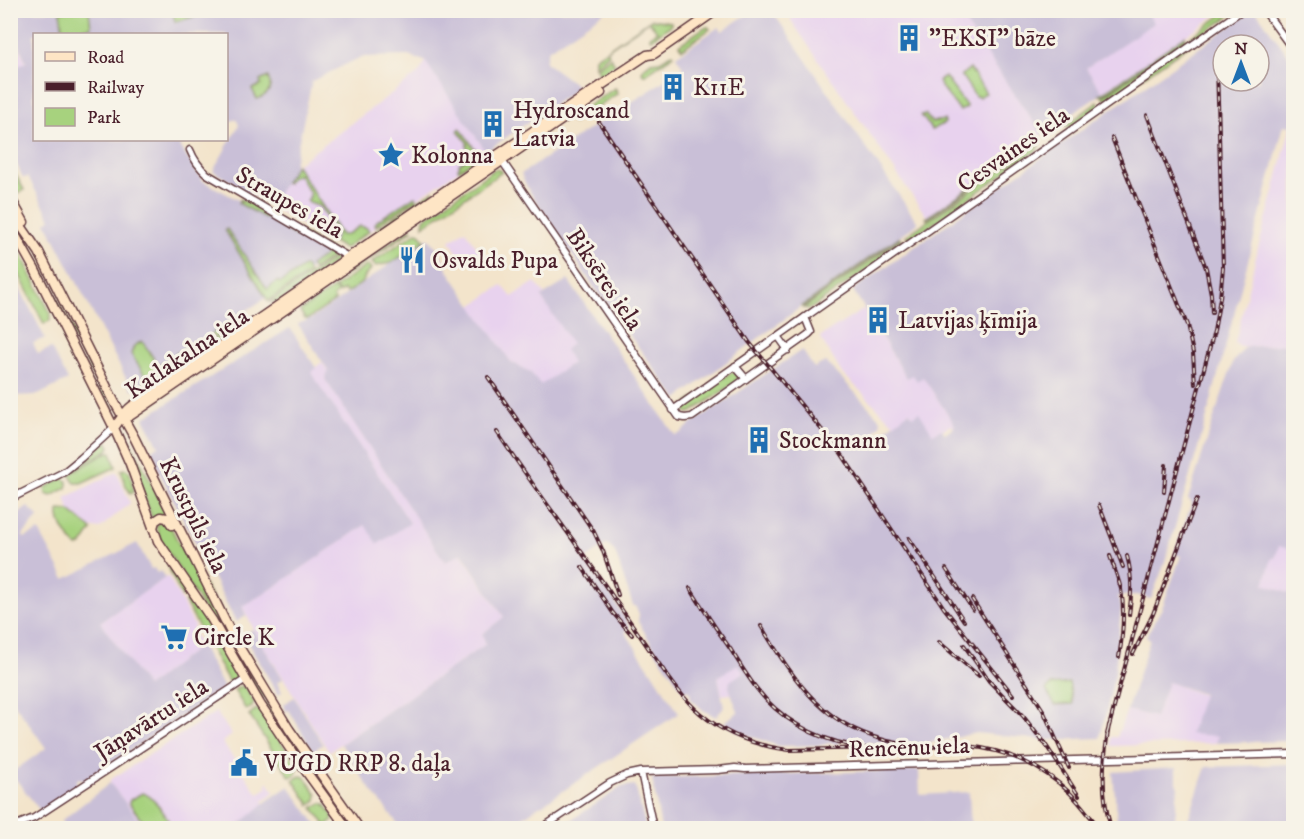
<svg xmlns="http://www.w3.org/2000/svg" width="1304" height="839" font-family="'IM FELL DW Pica',serif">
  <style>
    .built { fill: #e8d2ee }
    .industrial { fill: #c9bfd7; fill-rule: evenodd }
    .green { fill: #a7d27e; stroke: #787854; stroke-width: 1.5 }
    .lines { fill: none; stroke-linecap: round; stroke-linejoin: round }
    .street-casing { stroke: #633d43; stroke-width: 9 }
    .secondary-casing { stroke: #633d43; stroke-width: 11 }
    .street { stroke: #fff; stroke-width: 6 }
    .secondary { stroke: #fee5c5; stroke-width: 8 }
    .rail-casing { stroke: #4a1f2b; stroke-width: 4 }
    .rail { stroke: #f7f3e8; stroke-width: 1.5; stroke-dasharray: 4.5; stroke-linecap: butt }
    .labels { text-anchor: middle; stroke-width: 6; stroke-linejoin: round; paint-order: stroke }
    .poi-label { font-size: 24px; fill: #4a1f2b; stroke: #f7f3e8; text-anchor: start }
    .street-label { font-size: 24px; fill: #4a1f2b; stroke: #f7f3e8 }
  </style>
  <rect width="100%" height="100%" fill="#f7f3e8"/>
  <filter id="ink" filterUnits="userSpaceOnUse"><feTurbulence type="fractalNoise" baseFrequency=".0167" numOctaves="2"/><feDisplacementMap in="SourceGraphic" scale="12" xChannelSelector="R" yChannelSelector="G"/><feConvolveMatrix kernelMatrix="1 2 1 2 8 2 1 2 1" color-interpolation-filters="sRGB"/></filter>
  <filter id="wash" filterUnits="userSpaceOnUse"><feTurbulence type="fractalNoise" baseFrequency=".008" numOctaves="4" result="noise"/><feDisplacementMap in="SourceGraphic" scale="24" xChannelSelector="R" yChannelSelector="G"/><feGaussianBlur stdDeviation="1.35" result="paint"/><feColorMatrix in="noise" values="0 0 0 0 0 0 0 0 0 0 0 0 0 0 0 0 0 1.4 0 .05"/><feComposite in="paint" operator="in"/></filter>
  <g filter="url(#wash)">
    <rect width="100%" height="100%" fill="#f3e4cb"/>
    <path class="built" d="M 804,11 L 957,11 L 1042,134 L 1035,141 L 927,217 L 790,19 Z
      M 1146,11 L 1222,11 L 1103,93 L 1086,68 L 1153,23 Z
      M 10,24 L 26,63 L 11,70 L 10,70 Z
      M 426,61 L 481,144 L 485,152 L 344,249 L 270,206 L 296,165 L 419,73 Z
      M 1293,122 L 1293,344 L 1240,347 L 1235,343 L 1257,252 L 1274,192 L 1290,129 Z
      M 465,230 L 481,253 L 465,264 L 450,241 Z
      M 535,282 L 545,294 L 541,297 L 573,344 L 572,363 L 541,386 L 530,372 L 511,362 L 472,306 L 502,285 L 512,297 Z
      M 864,309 L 907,378 L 913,374 L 923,377 L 955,425 L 953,427 L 951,425 L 933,435 L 909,412 L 894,424 L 841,372 L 820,337 Z
      M 322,362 L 328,371 L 325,379 L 445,562 L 461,553 L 504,617 L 482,634 L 486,644 L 329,752 L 256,634 L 242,606 L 267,592 L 365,525 L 410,523 L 310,372 Z
      M 117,472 L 130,503 L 99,529 L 90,527 L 70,511 L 65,498 Z
      M 1279,545 L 1293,550 L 1293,595 L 1264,584 L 1272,557 L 1275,558 Z
      M 168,576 L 194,625 L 193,633 L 201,645 L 147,687 L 100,622 Z
      M 738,663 L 744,672 L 729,687 L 732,694 L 722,695 L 718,677 Z
      M 1168,682 L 1203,695 L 1218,736 L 1216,743 L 1111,746 L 1111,737 L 1117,737 L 1127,710 L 1155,717 Z
      M 216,712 L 232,735 L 222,742 L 258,794 L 268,787 L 266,784 L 268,782 L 274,792 L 263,801 L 265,804 L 235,828 L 145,828 L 110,783 L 110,780 Z"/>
    <path class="industrial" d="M 89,10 L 173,11 L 175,21 L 200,15 L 200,10 L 606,11 L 548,50 L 545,62 L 579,87 L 485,152 L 481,144 L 425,61 L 408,56 L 361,57 L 312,81 L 294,164 L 296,165 L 270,206 L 213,171 L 239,125 L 236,119 L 227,123 L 226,34 L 34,34 L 34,140 L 192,140 L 179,146 L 203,181 L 264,214 L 330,256 L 197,343 L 132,390 L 46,222 L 51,219 L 28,177 L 23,178 L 11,152 L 11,70 L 26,62 L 11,24 L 10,18 L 18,16 L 20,11 L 60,11 L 64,31 L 91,27 Z
      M 752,11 L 772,11 L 918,223 L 802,306 L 677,399 L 598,293 L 528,189 L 521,174 L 606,118 L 651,90 L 683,67 L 676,56 L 719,27 L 722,31 Z
      M 957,11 L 1146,11 L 1154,23 L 1086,68 L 1103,93 L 1042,134 Z
      M 1252,11 L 1256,11 L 1293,62 L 1293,122 L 1291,126 L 1284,125 L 1206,420 L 1164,565 L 1151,599 L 1137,595 L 1118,596 L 1121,609 L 1115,674 L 1100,738 L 1042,740 L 977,733 L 923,744 L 896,741 L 895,745 L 840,740 L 838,745 L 830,743 L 822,745 L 779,746 L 738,732 L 724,722 L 738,712 L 729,687 L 730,681 L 744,672 L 738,664 L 718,677 L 724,707 L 716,717 L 703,710 L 690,698 L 691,694 L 688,689 L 684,692 L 656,652 L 638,621 L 639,614 L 635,606 L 633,606 L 615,552 L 607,544 L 584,560 L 613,598 L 630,627 L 625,632 L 679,713 L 542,805 L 539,806 L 508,828 L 401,828 L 368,786 L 341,744 L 486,644 L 482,634 L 504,617 L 462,553 L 445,562 L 325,379 L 328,370 L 298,324 L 311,319 L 428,238 L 439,249 L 447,269 L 511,362 L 530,372 L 541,385 L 572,363 L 565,349 L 572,344 L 541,297 L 568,280 L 675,435 L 681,433 L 691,424 L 802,350 L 814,368 L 823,363 L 827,363 L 881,420 L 880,426 L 874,431 L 878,436 L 909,412 L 913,416 L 919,412 L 933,434 L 942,429 L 945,434 L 954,428 L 953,427 L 955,425 L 923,377 L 917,381 L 913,375 L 907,378 L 853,290 ZM 1223,45 L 1259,45 L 1259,81 L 1223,81 Z
      M 10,269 L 45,338 L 33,343 L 38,354 L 51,348 L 68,380 L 38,395 L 11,396 Z
      M 290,328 L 316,368 L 311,373 L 410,523 L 378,544 L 365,525 L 267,592 L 242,606 L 246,616 L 236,622 L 149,452 L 159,446 L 144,418 Z
      M 1293,344 L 1293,550 L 1279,546 L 1275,558 L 1272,558 L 1264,584 L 1293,595 L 1293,741 L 1216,743 L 1218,736 L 1190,734 L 1203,694 L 1168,682 L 1155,717 L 1127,710 L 1150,639 L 1146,636 L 1162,608 L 1181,556 L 1174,554 L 1192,502 L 1188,499 L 1217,409 L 1233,362 L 1245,347 Z
      M 28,507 L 39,517 L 23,535 L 24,538 L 39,531 L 65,579 L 137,543 L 151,569 L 154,568 L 157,573 L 161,571 L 165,578 L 100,622 L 147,687 L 201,645 L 224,688 L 84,781 L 80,778 L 76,780 L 77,785 L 41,812 L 11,773 L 46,748 L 11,699 L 10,520 Z
      M 253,629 L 283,679 L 277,682 L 282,692 L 278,694 L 243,635 Z
      M 294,697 L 323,744 L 313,751 L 289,710 L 286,711 L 283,705 Z
      M 1293,764 L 1293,828 L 1189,828 L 1187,822 L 1206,767 Z
      M 1176,768 L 1176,777 L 1178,787 L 1174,828 L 1119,828 L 1117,822 L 1113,772 Z
      M 919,770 L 920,795 L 969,792 L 971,828 L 661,828 L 652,778 Z
      M 110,783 L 145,828 L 63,828 L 62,820 Z
      M 635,785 L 646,828 L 559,828 L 622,787 Z
      M 289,786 L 319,828 L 235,828 L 267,801 Z"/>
    <path class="green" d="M 60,11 L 89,11 L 91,27 L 63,31 Z
      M 173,11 L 200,11 L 200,15 L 175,22 Z
      M 1227,11 L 1237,11 L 1197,38 L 1191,37 Z
      M 651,19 L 671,22 L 671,25 L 651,39 L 649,37 L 657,31 L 649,21 L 607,50 L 609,54 L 595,66 L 595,58 Z
      M 705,27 L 708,27 L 710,29 L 682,49 L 679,45 Z
      M 1185,36 L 1186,38 L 1102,96 L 1100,95 Z
      M 1186,39 L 1190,44 L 1110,100 L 1106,100 L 1103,97 Z
      M 673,53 L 674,55 L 644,75 L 642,72 L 644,68 L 651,62 L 660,61 Z
      M 610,57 L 615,64 L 600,74 L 596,68 Z
      M 970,69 L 986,93 L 979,97 L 975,96 L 961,75 Z
      M 268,77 C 273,88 269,95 257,99 L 252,89 L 261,85 L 260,81 Z
      M 945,77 L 967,107 L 960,111 L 941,87 L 939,80 Z
      M 615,88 L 618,93 L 573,123 L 571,121 L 573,116 Z
      M 1098,102 L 1100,107 L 1071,127 L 1068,127 L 1065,126 Z
      M 925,114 L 931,122 L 944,120 L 945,123 L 932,130 L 921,115 Z
      M 460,128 L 480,156 L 459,170 L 458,168 L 460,166 L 459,164 L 472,155 L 466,146 L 468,144 L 458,130 Z
      M 1037,140 L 1035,143 L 927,219 L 926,218 Z
      M 1038,144 L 1039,146 L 1036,151 L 911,239 L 906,236 Z
      M 10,164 L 24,190 L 17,193 L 11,184 Z
      M 296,165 L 341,235 L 346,235 L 360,226 L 367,228 L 369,231 L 344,249 L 333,242 L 337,234 L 320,207 L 307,201 L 310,197 L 309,195 L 310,193 L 298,174 L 292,177 L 287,183 L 285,182 Z
      M 495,169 L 499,170 L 502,172 L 423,226 L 424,219 Z
      M 433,191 L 433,195 L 378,233 L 376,230 Z
      M 415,196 L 417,199 L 376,226 L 375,224 L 377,221 Z
      M 241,199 L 267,212 L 268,217 L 267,219 L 238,203 Z
      M 10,216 L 38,261 L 113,407 L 112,409 L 109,408 C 77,345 48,280 11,220 Z
      M 276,219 L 315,240 L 314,243 L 309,244 L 309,241 L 306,239 L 304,241 L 272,222 Z
      M 227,229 L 267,289 L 278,281 L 280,283 L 305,266 L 309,273 L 268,301 L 225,230 Z
      M 410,229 L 412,230 L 298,307 L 299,304 Z
      M 417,232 L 420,233 L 427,244 L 424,241 L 391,263 L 375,266 L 372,262 Z
      M 11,236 L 24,260 L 51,314 L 50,320 L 44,324 L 11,258 Z
      M 899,237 L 900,238 L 803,307 L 802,306 Z
      M 902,239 L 903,244 L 810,309 L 804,308 Z
      M 324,246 L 338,253 L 313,270 L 310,266 L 326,255 L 320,247 Z
      M 339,255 L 339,260 L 279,302 L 270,302 Z
      M 368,265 L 371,269 L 365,276 L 363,282 L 347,293 L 344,290 L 339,293 L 335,287 Z
      M 334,288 L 338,293 L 333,297 L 335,301 L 308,319 L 305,319 L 300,311 Z
      M 243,312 L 245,316 L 214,337 L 212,334 Z
      M 246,317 L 247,323 L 200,355 L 196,352 Z
      M 142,341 L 158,365 L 169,359 L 180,365 L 147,386 L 143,380 L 146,377 L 131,354 L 134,346 Z
      M 187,346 L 191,357 L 181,364 L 170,358 Z
      M 732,372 L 735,372 L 738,376 L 736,382 L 692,412 L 689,413 L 686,412 L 684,407 L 685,405 Z
      M 107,441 L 110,447 L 108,450 L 71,471 L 73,468 L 87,459 Z
      M 130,441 L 168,516 L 153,520 L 124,444 Z
      M 108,452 L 111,452 L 116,467 L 81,483 L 75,483 L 70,475 L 70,474 Z
      M 125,469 L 129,471 L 130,473 L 134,492 L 131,494 L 126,486 L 121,470 Z
      M 63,478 L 67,481 L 67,488 L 51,496 L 46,494 L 45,488 Z
      M 59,510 L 70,511 L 92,530 L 82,545 L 77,547 C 68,537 57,524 59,510 Z
      M 164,521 L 169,523 L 182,550 L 195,568 L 265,698 L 261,698 L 161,541 L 156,526 L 159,522 Z
      M 168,567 L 173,568 L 186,589 L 184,596 L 182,597 Z
      M 190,600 L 196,602 L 204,612 L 240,677 L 238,682 L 231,686 L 185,602 Z
      M 1069,683 L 1073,704 L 1055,705 L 1046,690 L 1051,685 Z
      M 241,686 L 245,687 L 254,702 L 252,707 L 246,710 L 234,690 Z
      M 267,701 L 355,828 L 350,828 L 285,738 L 264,703 Z
      M 259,709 L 298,767 C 298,772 295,776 290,777 L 249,715 L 255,710 Z
      M 300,776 L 305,777 L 317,795 L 316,800 L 310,805 L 293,780 Z
      M 142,793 C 153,795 161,810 168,819 L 168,821 L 158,828 L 148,828 L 129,803 L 130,800 Z
      M 321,803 L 325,804 L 333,816 L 332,821 L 326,826 L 313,808 Z"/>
  </g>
  <g filter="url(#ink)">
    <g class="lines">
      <defs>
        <path id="street" d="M 782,10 L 784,13
          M 1264,10 L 1294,51
          M 190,150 C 194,160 199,167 207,174 L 350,258
          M 500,158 L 679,417 L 685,418 L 692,417 L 809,334 L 811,332 L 805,317
          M 778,336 L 788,350
          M 735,366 L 746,379
          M 673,410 L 1242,10
          M 10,499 L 64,472 L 81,458 L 114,428
          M 641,772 L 653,828
          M 10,824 L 19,824 L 34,818 L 246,679
          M 542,828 L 610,783 L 627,775 L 641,772 L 718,770 L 735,768 L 745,769 L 1294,754"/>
        <path id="secondary" d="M 10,197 L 24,222
          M 10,210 L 39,252 L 115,403 L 134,437 L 232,635 L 289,729 L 359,828
          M 10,229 L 17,238 L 35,270 L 114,428 L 130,464 L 158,541 L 212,620 L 260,704 L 292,752 L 347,828
          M 122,418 L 130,416 L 136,412 L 601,93
          M 114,428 C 120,420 124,412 132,406 L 497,155 L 647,55 L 654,54 L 717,10
          M 153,528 L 155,521 L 161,517 L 167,518 L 172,525"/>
      </defs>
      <use href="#street" class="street-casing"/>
      <use href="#secondary" class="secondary-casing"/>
      <use href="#street" class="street"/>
      <use href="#secondary" class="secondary"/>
      <defs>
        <path id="rail" d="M 1147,115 L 1206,268 L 1211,294 L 1212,313
          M 599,122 L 749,342 L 841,453 L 944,608 L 1013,695
          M 1112,138 L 1187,325 L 1193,353 L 1195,384
          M 488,377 L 594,532 L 603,551 L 618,595
          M 497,432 C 534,488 575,541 613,597 C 627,617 641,637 655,658 C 669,678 682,698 701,714 C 726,735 757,746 789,750 L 966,746 C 1005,749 1042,766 1070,793 C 1081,804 1090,817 1100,828
          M 1164,492 L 1166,465
          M 1099,505 L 1123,567
          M 909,538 L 964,621
          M 1110,556 C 1114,567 1118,578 1121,589 C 1125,611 1123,634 1119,657
          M 1127,556 C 1132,574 1132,596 1129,615
          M 582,567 L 613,613 L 632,635
          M 946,569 L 973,610
          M 690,588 C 703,609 717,630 731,650 C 739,663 747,676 757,689 C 779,718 814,738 850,745
          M 972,599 L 1043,710 L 1069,768
          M 761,626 C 797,684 825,730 898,743
          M 939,642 L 979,676
          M 964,645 L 989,681 L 1023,716 L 1044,743
          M 1133,654 L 1153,614 L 1197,499
          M 1109,725 C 1103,762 1100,792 1111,828
          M 1107,734 L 1214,331 L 1220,298 L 1223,268 L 1217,67
          M 1040,736 L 1079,796"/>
      </defs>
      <use href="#rail" class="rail-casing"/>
      <use href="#rail" class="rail"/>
    </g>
  </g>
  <defs>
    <symbol id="building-bare" viewBox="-9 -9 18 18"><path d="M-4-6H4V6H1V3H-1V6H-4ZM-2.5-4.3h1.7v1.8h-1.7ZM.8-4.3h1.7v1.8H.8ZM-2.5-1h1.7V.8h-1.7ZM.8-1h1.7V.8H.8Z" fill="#1f6fb2" stroke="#f7f3e8" stroke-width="2.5" paint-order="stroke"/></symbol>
    <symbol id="sight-bare" viewBox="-9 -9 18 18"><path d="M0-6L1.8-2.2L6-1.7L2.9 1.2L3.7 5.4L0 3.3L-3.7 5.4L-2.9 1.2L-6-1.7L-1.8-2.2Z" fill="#1f6fb2" stroke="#f7f3e8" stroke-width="2.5" paint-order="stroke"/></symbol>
    <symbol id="restaurant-bare" viewBox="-9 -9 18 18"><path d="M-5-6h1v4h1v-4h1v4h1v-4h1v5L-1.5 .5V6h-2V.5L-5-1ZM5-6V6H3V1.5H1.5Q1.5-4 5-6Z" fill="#1f6fb2" stroke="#f7f3e8" stroke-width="2.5" paint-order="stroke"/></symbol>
    <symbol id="supermarket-bare" viewBox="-9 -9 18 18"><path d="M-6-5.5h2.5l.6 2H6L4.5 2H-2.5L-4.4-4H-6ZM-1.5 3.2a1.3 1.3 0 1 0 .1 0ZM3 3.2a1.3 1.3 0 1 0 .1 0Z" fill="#1f6fb2" stroke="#f7f3e8" stroke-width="2.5" paint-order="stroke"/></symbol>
    <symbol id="civic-bare" viewBox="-9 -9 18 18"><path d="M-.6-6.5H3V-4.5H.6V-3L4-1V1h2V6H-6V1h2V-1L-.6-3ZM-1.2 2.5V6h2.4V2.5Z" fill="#1f6fb2" stroke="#f7f3e8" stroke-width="2.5" paint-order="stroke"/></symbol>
  </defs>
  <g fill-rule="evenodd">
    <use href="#building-bare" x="890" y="19" width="38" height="38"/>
    <use href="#building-bare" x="654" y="68" width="38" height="38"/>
    <use href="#building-bare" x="474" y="105" width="38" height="38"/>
    <use href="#sight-bare" x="372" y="136" width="38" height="38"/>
    <use href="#restaurant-bare" x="393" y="241" width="38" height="38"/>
    <use href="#building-bare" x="859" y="301" width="38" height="38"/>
    <use href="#building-bare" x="740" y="421" width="38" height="38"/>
    <use href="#supermarket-bare" x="155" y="618" width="38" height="38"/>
    <use href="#civic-bare" x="225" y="744" width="38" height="38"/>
  </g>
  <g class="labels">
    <g class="poi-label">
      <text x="929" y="46">"EKSI" bāze</text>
      <text x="693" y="95">K11E</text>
      <text x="513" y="118">Hydroscand<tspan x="513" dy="28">Latvia</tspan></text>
      <text x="411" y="163">Kolonna</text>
      <text x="432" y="268">Osvalds Pupa</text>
      <text x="898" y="328">Latvijas ķīmija</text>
      <text x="779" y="448">Stockmann</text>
      <text x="194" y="645">Circle K</text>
      <text x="264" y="771">VUGD RRP 8. daļa</text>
    </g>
    <g class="street-label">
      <text transform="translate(1013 149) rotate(-35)" y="8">Cesvaines iela</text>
      <text transform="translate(290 202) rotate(30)" y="8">Straupes iela</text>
      <text transform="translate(605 279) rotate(56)" y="8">Biksēres iela</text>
      <text transform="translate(187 353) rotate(-34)" y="8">Katlakalna iela</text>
      <text transform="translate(194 515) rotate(64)" y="8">Krustpils iela</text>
      <text transform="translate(151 719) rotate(-33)" y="8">Jāņavārtu iela</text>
      <text transform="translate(909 747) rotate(-2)" y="8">Rencēnu iela</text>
    </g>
  </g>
  <rect width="1304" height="839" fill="none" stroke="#f7f3e8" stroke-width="36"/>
  <rect x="33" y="33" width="195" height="108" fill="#f7f3e8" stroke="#b29e9c" stroke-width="1.5"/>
  <rect x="45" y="52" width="30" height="9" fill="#fee5c5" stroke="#b29e9c" stroke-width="1.5"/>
  <text x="87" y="63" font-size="18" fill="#4a1f2b">Road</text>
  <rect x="45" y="82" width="30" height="9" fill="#4a1f2b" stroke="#b29e9c" stroke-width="1.5"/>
  <text x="87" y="93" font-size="18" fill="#4a1f2b">Railway</text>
  <rect x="45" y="108" width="30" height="18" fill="#a7d27e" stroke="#b29e9c" stroke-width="1.5"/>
  <text x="87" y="123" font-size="18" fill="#4a1f2b">Park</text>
  <g transform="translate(1241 63)"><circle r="28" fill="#f7f3e8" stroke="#b29e9c" stroke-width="1.5"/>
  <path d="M0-4.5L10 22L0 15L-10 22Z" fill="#1f6fb2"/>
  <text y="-9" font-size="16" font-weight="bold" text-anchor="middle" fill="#4a1f2b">N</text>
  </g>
</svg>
